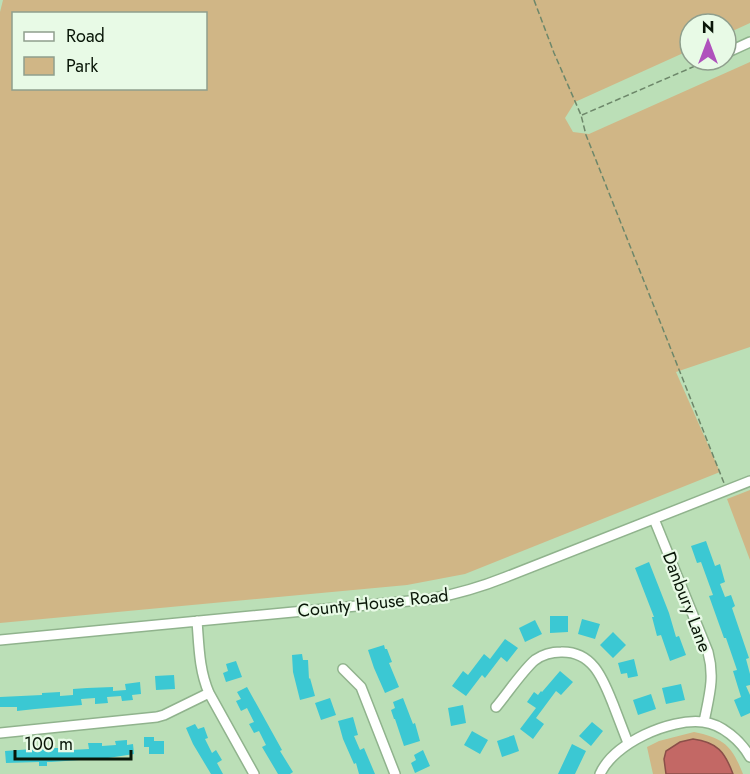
<svg xmlns="http://www.w3.org/2000/svg" width="750" height="774" font-family="Jost,sans-serif">
  <style>
    .green { fill: #d0b686; fill-rule: evenodd }
    .water { fill: #c36865; stroke: #8b4f49; stroke-width: 1.5 }
    .building { fill: #3bc8d3 }
    .lines { fill: none; stroke-linecap: round; stroke-linejoin: round }
    .minor-casing { stroke: #90b38d; stroke-width: 12 }
    .path { stroke: #6d876a; stroke-width: 1.5; stroke-dasharray: 6 3; stroke-linecap: butt }
    .minor { stroke: #fff; stroke-width: 9 }
    .labels { text-anchor: middle; stroke-width: 4.5; stroke-linejoin: round; paint-order: stroke }
    .street-label { font-size: 18px; fill: #091608; stroke: #e8fae6 }
  </style>
  <rect width="100%" height="100%" fill="#bbdfb7"/>
  <path class="green" d="M 3,0 L 750,0 L 750,23 L 726,34 L 726,24 L 690,24 L 690,50 L 575,102 L 565,118 L 573,132 L 589,134 L 750,62 L 750,347 L 676,372 L 720,472 L 465,574 L 407,585 L 0,623 L 0,12 ZM 14,14 L 206,14 L 206,88 L 14,88 Z
    M 750,490 L 750,560 L 727,499 Z
    M 694,732 C 724,738 732,746 743,774 L 653,774 L 647,747 L 659,741 Z"/>
  <path class="water" d="M 693,739 C 717,742 725,752 733,774 L 666,774 L 664,759 L 666,751 L 680,742 Z"/>
  <path class="building" d="M 706,541 L 715,566 L 720,564 L 725,582 L 720,584 L 725,597 L 731,595 L 735,606 L 732,608 L 749,658 L 746,659 L 750,674 L 750,685 L 746,686 L 750,695 L 750,713 L 741,717 L 734,700 L 741,697 L 733,671 L 737,670 L 726,638 L 724,638 L 709,596 L 713,595 L 701,562 L 697,563 L 691,546 Z
    M 649,562 L 669,613 L 676,637 L 679,636 L 686,655 L 670,661 L 661,635 L 657,636 L 652,617 L 654,617 L 635,568 Z
    M 550,616 L 568,616 L 568,632 L 550,633 Z
    M 582,619 L 600,624 L 595,639 L 578,634 Z
    M 535,620 L 542,634 L 525,642 L 519,628 Z
    M 613,632 L 626,645 L 613,658 L 600,645 Z
    M 505,639 L 518,648 L 507,662 L 501,657 L 485,678 L 482,675 L 466,696 L 452,686 L 463,671 L 468,675 L 484,654 L 490,659 Z
    M 384,645 L 385,649 L 387,649 L 392,662 L 389,663 L 399,687 L 385,693 L 374,668 L 368,650 Z
    M 302,654 L 303,660 L 308,660 L 309,679 L 310,678 L 315,696 L 300,700 L 293,672 L 292,655 Z
    M 634,659 L 638,676 L 628,678 L 627,673 L 621,674 L 618,663 Z
    M 236,661 L 242,677 L 226,682 L 223,673 L 228,671 L 226,664 Z
    M 560,671 L 573,682 L 561,695 L 556,691 L 536,718 L 544,724 L 533,739 L 520,729 L 536,708 L 527,702 L 534,692 L 538,695 L 541,691 L 542,692 Z
    M 174,675 L 175,689 L 156,690 L 155,676 Z
    M 140,682 L 141,694 L 132,695 L 133,700 L 122,701 L 121,696 L 107,697 L 108,703 L 95,704 L 95,698 L 81,699 L 82,705 L 35,709 L 17,711 L 17,707 L 0,707 L 0,697 L 42,695 L 42,693 L 60,692 L 60,696 L 73,695 L 73,689 L 87,688 L 113,687 L 113,691 L 126,690 L 125,684 Z
    M 681,684 L 685,700 L 666,704 L 662,688 Z
    M 247,687 L 282,750 L 280,751 L 293,772 L 290,774 L 278,774 L 262,747 L 266,745 L 259,731 L 254,733 L 249,724 L 254,722 L 247,708 L 241,711 L 236,701 L 241,699 L 237,692 Z
    M 651,694 L 656,709 L 638,715 L 633,700 Z
    M 330,698 L 336,715 L 321,720 L 315,703 Z
    M 403,698 L 413,724 L 415,723 L 420,741 L 404,746 L 395,719 L 394,719 L 391,710 L 395,708 L 393,702 Z
    M 463,705 L 466,723 L 451,726 L 448,708 Z
    M 353,717 L 358,735 L 354,736 L 360,750 L 364,748 L 375,774 L 359,774 L 356,763 L 354,764 L 343,739 L 338,721 Z
    M 592,722 L 603,731 L 591,746 L 579,736 Z
    M 195,724 L 198,729 L 204,727 L 208,738 L 205,739 L 212,753 L 216,750 L 222,760 L 217,763 L 223,774 L 211,774 L 193,744 L 186,728 Z
    M 472,731 L 488,740 L 480,754 L 464,745 Z
    M 514,735 L 519,751 L 502,757 L 497,741 Z
    M 144,737 L 154,737 L 154,741 L 164,741 L 164,754 L 149,754 L 149,747 L 144,747 Z
    M 127,740 L 127,745 L 133,744 L 134,754 L 108,758 L 51,762 L 47,762 L 47,766 L 39,766 L 39,762 L 6,763 L 5,751 L 33,749 L 33,748 L 60,748 L 60,746 L 71,745 L 71,750 L 89,749 L 88,743 L 102,743 L 102,746 L 116,745 L 115,741 Z
    M 572,744 L 586,751 L 575,774 L 558,774 Z
    M 423,750 L 430,766 L 415,773 L 411,763 L 416,760 L 414,755 Z"/>
  <g class="lines">
    <defs>
      <path id="minor" d="M 726,53 L 750,42
        M 654,519 L 708,652 C 715,678 709,696 704,722
        M 197,621 C 199,646 199,670 209,693 L 254,774
        M 0,640 L 430,599 C 457,594 481,587 506,577 L 750,481
        M 343,669 L 361,687 L 395,774
        M 496,707 C 507,694 523,670 535,660 C 542,655 552,652 561,652 C 593,651 603,679 613,704 C 618,717 623,730 628,743
        M 0,733 L 157,717 L 164,715 L 209,693
        M 600,774 C 614,743 670,718 703,722 C 722,724 741,741 750,757"/>
    </defs>
    <use href="#minor" class="minor-casing"/>
    <path class="path" d="M 534,0 L 554,53 L 581,115 L 586,135 L 724,483
      M 582,115 L 709,60"/>
    <use href="#minor" class="minor"/>
  </g>
  <g class="labels">
    <g class="street-label">
      <text transform="translate(687 602) rotate(69)" y="6">Danbury Lane</text>
      <text transform="translate(373 603) rotate(-6)" y="6">County House Road</text>
    </g>
  </g>
  <rect x="12" y="12" width="195" height="78" fill="#e8fae6" stroke="#8f9f8d" stroke-width="1.5"/>
  <rect x="24" y="32" width="30" height="9" fill="#ffffff" stroke="#8f9f8d" stroke-width="1.5"/>
  <text x="66" y="42" font-size="18" fill="#091608">Road</text>
  <rect x="24" y="57" width="30" height="18" fill="#d0b686" stroke="#8f9f8d" stroke-width="1.5"/>
  <text x="66" y="72" font-size="18" fill="#091608">Park</text>
  <g transform="translate(708 42)"><circle r="28" fill="#e8fae6" stroke="#8f9f8d" stroke-width="1.5"/>
  <path d="M0-4.5L10 22L0 15L-10 22Z" fill="#af51bc"/>
  <text y="-9" font-size="16" font-weight="bold" text-anchor="middle" fill="#091608">N</text>
  </g>
  <path d="M15 750v9h116v-9" fill="none" stroke="#091608" stroke-width="3"/>
  <text x="24" y="750" font-size="18" fill="#091608" stroke="#e8fae6" stroke-width="4.5" paint-order="stroke">100 m</text>
</svg>
